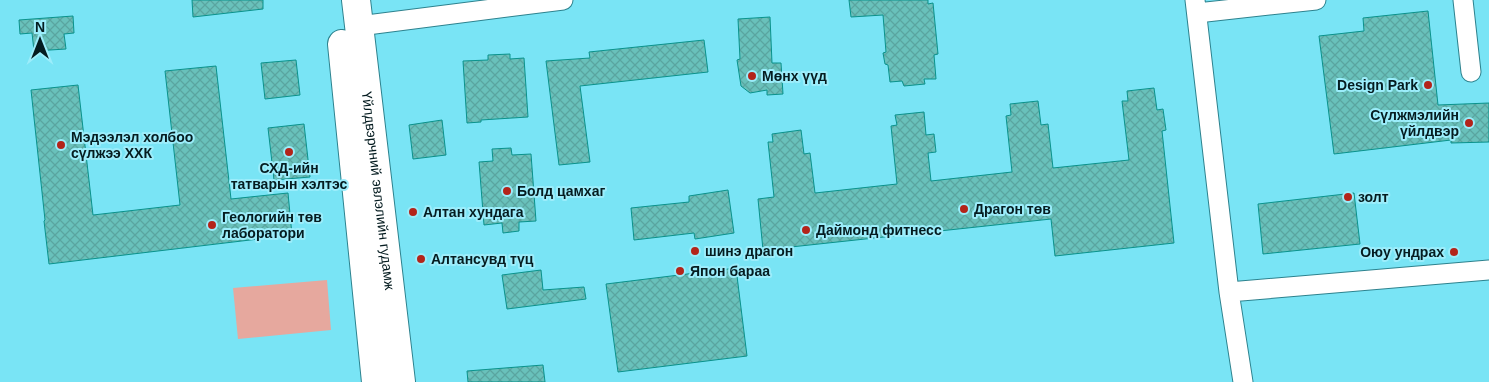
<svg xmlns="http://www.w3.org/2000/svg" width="1489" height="382" font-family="Helvetica,sans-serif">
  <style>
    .green { fill: #e6a89e }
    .building { fill: url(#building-cross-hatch); stroke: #0a928c }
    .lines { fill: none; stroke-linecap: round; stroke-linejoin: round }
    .street-casing { stroke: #2d828e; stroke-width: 21 }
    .secondary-casing { stroke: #2d828e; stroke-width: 30 }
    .street { stroke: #fff; stroke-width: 19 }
    .secondary { stroke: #fff; stroke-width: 28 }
    .poi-dot { fill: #b3241a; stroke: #9cedfb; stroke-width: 2 }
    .labels { text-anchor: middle; stroke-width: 4; stroke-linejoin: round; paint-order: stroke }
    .poi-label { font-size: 14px; font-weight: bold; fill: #051c20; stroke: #9cedfb; text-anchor: start }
    .street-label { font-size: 14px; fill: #051c20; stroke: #9cedfb }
  </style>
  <defs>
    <pattern id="building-cross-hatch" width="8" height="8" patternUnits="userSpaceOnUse" patternTransform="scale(1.25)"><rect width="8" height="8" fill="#69c1bb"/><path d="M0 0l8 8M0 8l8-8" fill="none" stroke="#5aa5a0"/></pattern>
  </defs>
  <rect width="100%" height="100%" fill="#79e4f5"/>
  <path class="green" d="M 327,280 L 331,330 L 238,339 L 233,288 Z"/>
  <path class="building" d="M 192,0 L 263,0 L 263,9 L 193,17 Z
    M 849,0 L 928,0 L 928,4 L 933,3 L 938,54 L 934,55 L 936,79 L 924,79 L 925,84 L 904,86 L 902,81 L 890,82 L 888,65 L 885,64 L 883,53 L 886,52 L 883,15 L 851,17 Z
    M 1428,11 L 1438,105 L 1489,103 L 1489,142 L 1451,143 L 1451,140 L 1334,154 L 1319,36 L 1364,31 L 1363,18 Z
    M 73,16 L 74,33 L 64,34 L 66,49 L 34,51 L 32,33 L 20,34 L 19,20 Z
    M 770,17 L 772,63 L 781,63 L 783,94 L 767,95 L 767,90 L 750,93 L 741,86 L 737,60 L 740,59 L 738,19 Z
    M 704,40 L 708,72 L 580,86 L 590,162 L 559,165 L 546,61 L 590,58 L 589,52 Z
    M 510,54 L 510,59 L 524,58 L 528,117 L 481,120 L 481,122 L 467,123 L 463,61 L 488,60 L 488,55 Z
    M 296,60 L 300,95 L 265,99 L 261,63 Z
    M 216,66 L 231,199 L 288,193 L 292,235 L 49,264 L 44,221 L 45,220 L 31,90 L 78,85 L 93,215 L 180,205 L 165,71 Z
    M 1154,88 L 1157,110 L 1163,109 L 1166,130 L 1162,131 L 1174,243 L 1055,256 L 1051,219 L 763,250 L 758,199 L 774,197 L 768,142 L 773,142 L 772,134 L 801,130 L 804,154 L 810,153 L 815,193 L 897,184 L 891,126 L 897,125 L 895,115 L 924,112 L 926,135 L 934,134 L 936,152 L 928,153 L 931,181 L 1012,172 L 1006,116 L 1011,115 L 1010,104 L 1038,101 L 1041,125 L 1048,124 L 1053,168 L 1129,160 L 1122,101 L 1128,101 L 1127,91 Z
    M 442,120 L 446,155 L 413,159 L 409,125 Z
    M 304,124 L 310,177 L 274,180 L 268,128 Z
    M 511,148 L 512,155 L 531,154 L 536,221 L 519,222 L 519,231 L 503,233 L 502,223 L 484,225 L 479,162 L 493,161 L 492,149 Z
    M 728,190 L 734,233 L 695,239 L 694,233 L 634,240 L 631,208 L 689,202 L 689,196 Z
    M 1354,193 L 1360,244 L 1263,254 L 1258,204 Z
    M 736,268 L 747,356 L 618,372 L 606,284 Z
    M 541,270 L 543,290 L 584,287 L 586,299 L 507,309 L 502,275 Z
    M 543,365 L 545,382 L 468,382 L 467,371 Z"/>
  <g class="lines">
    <defs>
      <path id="street" d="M 1195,0 L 1229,292 L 1243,382
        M 1463,0 L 1471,72
        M 1197,13 L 1316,0
        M 359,26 L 563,0
        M 1229,292 L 1489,270"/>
      <g id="secondary">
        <path id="s1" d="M 356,0 L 401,382"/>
        <path d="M 342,44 L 376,382"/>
      </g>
    </defs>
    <use href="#street" class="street-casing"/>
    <use href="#secondary" class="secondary-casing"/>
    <use href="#street" class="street"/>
    <use href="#secondary" class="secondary"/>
  </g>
  <g class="poi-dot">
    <circle cx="752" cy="76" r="5"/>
    <circle cx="1428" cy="85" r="5"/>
    <circle cx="1469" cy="123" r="5"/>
    <circle cx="61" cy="145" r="5"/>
    <circle cx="289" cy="152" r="5"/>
    <circle cx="507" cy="191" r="5"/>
    <circle cx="1348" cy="197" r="5"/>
    <circle cx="964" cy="209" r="5"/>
    <circle cx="413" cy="212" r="5"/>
    <circle cx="212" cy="225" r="5"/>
    <circle cx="806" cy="230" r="5"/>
    <circle cx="695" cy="251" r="5"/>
    <circle cx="1454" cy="252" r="5"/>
    <circle cx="421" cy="259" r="5"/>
    <circle cx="680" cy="271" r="5"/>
  </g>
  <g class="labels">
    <g class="poi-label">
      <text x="762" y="81">Мөнх үүд</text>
      <text x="1418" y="90" text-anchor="end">Design Park</text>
      <text x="1459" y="120" text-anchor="end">Сүлжмэлийн<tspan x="1459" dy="16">үйлдвэр</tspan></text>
      <text x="71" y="142">Мэдээлэл холбоо<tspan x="71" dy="16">сүлжээ ХХК</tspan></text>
      <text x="289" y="173" text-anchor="middle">СХД-ийн<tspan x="289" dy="16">татварын хэлтэс</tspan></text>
      <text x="517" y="196">Болд цамхаг</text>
      <text x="1358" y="202">золт</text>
      <text x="974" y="214">Драгон төв</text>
      <text x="423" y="217">Алтан хундага</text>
      <text x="222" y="222">Геологийн төв<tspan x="222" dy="16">лаборатори</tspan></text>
      <text x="816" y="235">Даймонд фитнесс</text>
      <text x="705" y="256">шинэ драгон</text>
      <text x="1444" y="257" text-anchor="end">Оюу ундрах</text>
      <text x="431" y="264">Алтансувд түц</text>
      <text x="690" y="276">Япон бараа</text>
    </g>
    <g class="street-label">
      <text dy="5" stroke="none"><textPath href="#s1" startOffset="192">Үйлдвэрчний эвлэлийн гудамж</textPath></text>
    </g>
  </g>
  <g transform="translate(40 40)" stroke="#9cedfb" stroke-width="4" paint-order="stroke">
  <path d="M0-4L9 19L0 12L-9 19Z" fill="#051c20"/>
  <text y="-8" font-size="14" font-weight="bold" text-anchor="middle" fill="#051c20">N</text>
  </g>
</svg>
